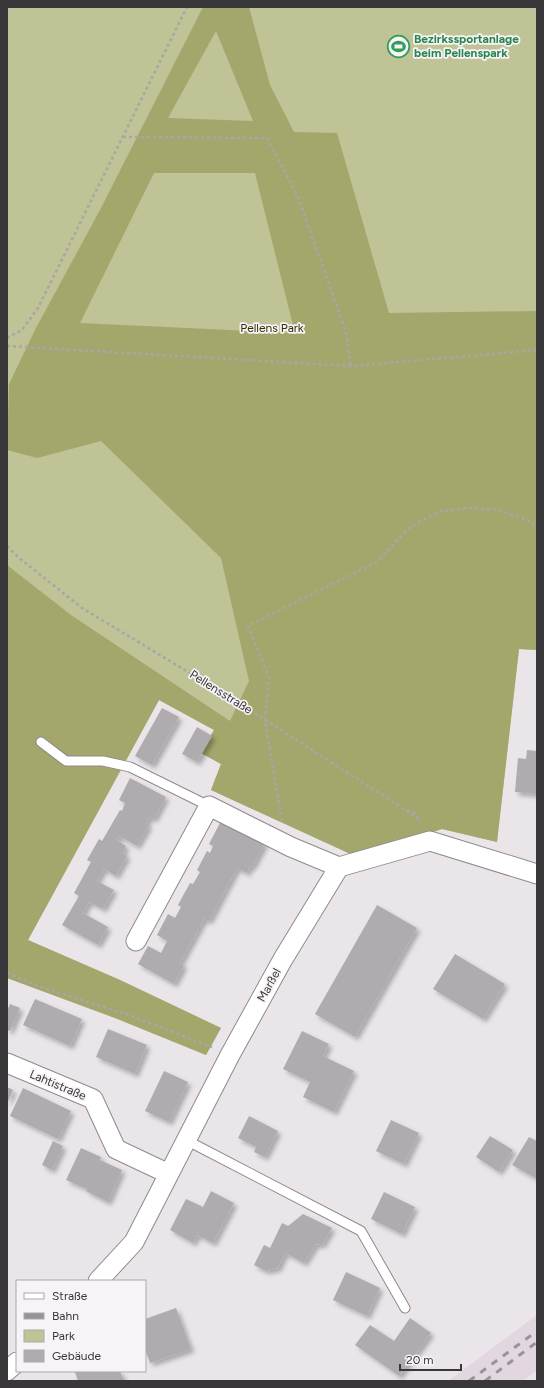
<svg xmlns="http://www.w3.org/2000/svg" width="544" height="1388" font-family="Figtree,sans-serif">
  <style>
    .built { fill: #e2d7e0 }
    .green { fill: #bfc396 }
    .forest { fill: #a3a76c; fill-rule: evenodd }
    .building { fill: #afabae; filter: url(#shadow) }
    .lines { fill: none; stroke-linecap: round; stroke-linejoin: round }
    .service-casing { stroke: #8e8a8d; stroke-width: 11 }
    .minor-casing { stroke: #8e8a8d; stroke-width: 21 }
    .path { stroke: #a9a5a8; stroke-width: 2.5; stroke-dasharray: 3 3; stroke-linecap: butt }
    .service { stroke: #fff; stroke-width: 9 }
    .minor { stroke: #fff; stroke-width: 19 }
    .rail { stroke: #979396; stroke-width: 3; stroke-dasharray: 7 7; stroke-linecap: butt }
    .labels { text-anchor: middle; stroke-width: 3.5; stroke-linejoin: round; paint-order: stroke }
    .leisure-label { font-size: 12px; font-weight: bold; fill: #27864d; stroke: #f7f3f6; text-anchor: start }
    .park-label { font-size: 12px; fill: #2c2e00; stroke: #f7f3f6 }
    .street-label { font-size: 12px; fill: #393739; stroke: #f7f3f6 }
  </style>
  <defs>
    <filter id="shadow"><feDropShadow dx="3.5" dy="3.5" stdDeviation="2" flood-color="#0004"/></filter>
  </defs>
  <rect width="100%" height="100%" fill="#eae5e9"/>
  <path class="built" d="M 537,1315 L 537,1370 L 523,1381 L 448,1381 Z"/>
  <path class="green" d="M 7,7 L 537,7 L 537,650 L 519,649 L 497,842 L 442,829 L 357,857 L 211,790 L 221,764 L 201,753 L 214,730 L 159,700 L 28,940 L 120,980 L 221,1028 L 206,1055 L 115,1018 L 7,978 Z"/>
  <path class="forest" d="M 203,7 L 249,7 L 270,85 L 294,132 L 337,133 L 389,313 L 537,311 L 537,650 L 519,649 L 497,842 L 442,829 L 357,857 L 211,790 L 221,764 L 201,753 L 214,730 L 159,700 L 28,940 L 120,980 L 221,1028 L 206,1055 L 115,1018 L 7,978 L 7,565 L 71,615 L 230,721 L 249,681 L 221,558 L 101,441 L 37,458 L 7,450 L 9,384 L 36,328 L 100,210 ZM 216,31 L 253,121 L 168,118 ZM 154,173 L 255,173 L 295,333 L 80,323 Z"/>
  <path class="building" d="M 162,708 L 179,717 L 152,765 L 135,756 Z
    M 197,727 L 212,736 L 197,762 L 182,754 Z
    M 527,750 L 537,751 L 537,794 L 515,792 L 518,758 L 526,759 Z
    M 130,778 L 166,797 L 154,819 L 150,817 L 146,823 L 149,825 L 137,846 L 119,836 L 117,840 L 126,846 L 123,853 L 127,856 L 116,876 L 104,869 L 97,881 L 114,890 L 103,909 L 89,902 L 83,913 L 108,927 L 98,945 L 62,925 L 79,896 L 74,893 L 91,862 L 87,860 L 99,839 L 102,841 L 120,810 L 122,811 L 125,803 L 119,800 Z
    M 221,821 L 265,843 L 252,867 L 250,866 L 247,873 L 237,868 L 209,921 L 204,919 L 180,963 L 184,965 L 174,984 L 138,964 L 148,946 L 161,953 L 167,941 L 157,935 L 168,914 L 175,918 L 181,907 L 178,905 L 190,883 L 193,884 L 200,872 L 197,870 L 207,851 L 210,853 L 213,846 L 209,844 Z
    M 377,905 L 417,928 L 355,1037 L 315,1014 Z
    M 455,954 L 505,984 L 483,1019 L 433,989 Z
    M 35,999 L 82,1019 L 70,1046 L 23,1025 Z
    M 10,1004 L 20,1008 L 10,1031 L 7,1030 L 7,1011 Z
    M 108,1029 L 147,1045 L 135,1074 L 96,1057 Z
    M 302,1031 L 329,1044 L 323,1056 L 354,1071 L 334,1112 L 303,1097 L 310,1082 L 283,1069 Z
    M 164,1071 L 188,1082 L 169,1122 L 145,1111 Z
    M 7,1087 L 13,1090 L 7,1104 Z
    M 23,1088 L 71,1111 L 58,1139 L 10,1116 Z
    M 249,1116 L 278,1131 L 265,1157 L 254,1152 L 256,1147 L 238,1138 Z
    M 391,1120 L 419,1133 L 404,1164 L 376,1151 Z
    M 490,1136 L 513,1150 L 499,1172 L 476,1157 Z
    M 529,1137 L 537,1141 L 537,1179 L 512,1165 Z
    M 53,1141 L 63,1146 L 52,1170 L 42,1165 Z
    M 81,1148 L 101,1157 L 100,1160 L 122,1170 L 108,1202 L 86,1191 L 87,1189 L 66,1180 Z
    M 211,1191 L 234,1203 L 213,1243 L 197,1235 L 193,1243 L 170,1230 L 186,1199 L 203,1207 Z
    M 384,1192 L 415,1207 L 402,1234 L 371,1219 Z
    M 303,1214 L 332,1228 L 322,1245 L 316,1244 L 304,1263 L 285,1253 L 278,1268 L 266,1271 L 254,1265 L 264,1245 L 270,1248 L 282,1223 L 288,1226 Z
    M 346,1272 L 380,1288 L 367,1316 L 333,1300 Z
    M 176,1308 L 191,1349 L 150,1363 L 145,1349 L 145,1319 Z
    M 410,1318 L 431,1333 L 399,1376 L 355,1345 L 370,1325 L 394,1341 Z
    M 77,1371 L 120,1371 L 124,1381 L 78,1381 L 75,1372 Z"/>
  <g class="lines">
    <defs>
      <path id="service" d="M 41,742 L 66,761 L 103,761 L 130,767 L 209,806
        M 186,1140 L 361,1231 L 405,1308"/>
      <path id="minor" d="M 136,941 L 209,806 L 291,847 L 339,867
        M 7,1063 L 93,1099 L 116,1149 L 169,1174
        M 98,1281 L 134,1242 L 230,1055 L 283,959 L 339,867 L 430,841 L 537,874
        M 7,1371 L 17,1362"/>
    </defs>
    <use href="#service" class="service-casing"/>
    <use href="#minor" class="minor-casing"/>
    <path class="path" d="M 123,137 L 267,138 L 298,197 L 346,332 L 351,366
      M 7,338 L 22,330 L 38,308 L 187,7
      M 7,346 L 351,366 L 537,350
      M 7,546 L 18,557 L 82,608 L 233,699 L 407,811 L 419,820 L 421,823
      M 407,811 C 414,811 417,813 419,820
      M 282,821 L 265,720 L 269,678 L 248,626 L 377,562 L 411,526 L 441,511 L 468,508 L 500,510 L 527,520 L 537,526
      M 7,973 L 38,986 L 129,1015 L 212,1047"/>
    <use href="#service" class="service"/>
    <use href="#minor" class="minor"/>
    <path class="rail" d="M 469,1381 L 537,1331
      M 485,1381 L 537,1342"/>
  </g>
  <defs>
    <symbol id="stadium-ring" viewBox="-11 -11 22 22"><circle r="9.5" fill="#f7f3f6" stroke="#2e9e5b" stroke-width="1.5"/><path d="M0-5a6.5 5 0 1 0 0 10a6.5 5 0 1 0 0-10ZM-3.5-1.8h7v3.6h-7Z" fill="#2e9e5b"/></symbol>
  </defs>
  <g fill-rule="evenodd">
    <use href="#stadium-ring" x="386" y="34" width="25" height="25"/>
  </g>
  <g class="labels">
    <g class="leisure-label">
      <text x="414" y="43">Bezirkssportanlage<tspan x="414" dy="14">beim Pellenspark</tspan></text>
    </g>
    <g class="park-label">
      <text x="272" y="332">Pellens Park</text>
    </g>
    <g class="street-label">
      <text transform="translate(221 692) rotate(32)" y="4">Pellensstraße</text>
      <text transform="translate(269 985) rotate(-61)" y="4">Marßel</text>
      <text transform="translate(58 1085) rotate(23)" y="4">Lahtistraße</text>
    </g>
  </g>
  <rect width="544" height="1388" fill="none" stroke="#393739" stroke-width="16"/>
  <rect x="16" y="1280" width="130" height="92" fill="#f7f3f6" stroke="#aba8aa"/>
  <rect x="24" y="1293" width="20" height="6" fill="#ffffff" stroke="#aba8aa"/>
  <text x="52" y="1300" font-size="12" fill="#393739">Straße</text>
  <rect x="24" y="1313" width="20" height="6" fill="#979396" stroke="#aba8aa"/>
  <text x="52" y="1320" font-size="12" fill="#393739">Bahn</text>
  <rect x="24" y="1330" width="20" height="12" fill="#bfc396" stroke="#aba8aa"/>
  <text x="52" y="1340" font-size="12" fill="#393739">Park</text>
  <rect x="24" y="1350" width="20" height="12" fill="#afabae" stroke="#aba8aa"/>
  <text x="52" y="1360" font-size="12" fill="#393739">Gebäude</text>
  <path d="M400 1364v6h61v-6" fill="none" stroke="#393739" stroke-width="2"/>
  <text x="406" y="1364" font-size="12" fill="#393739" stroke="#f7f3f6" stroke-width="3" paint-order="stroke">20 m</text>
</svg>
